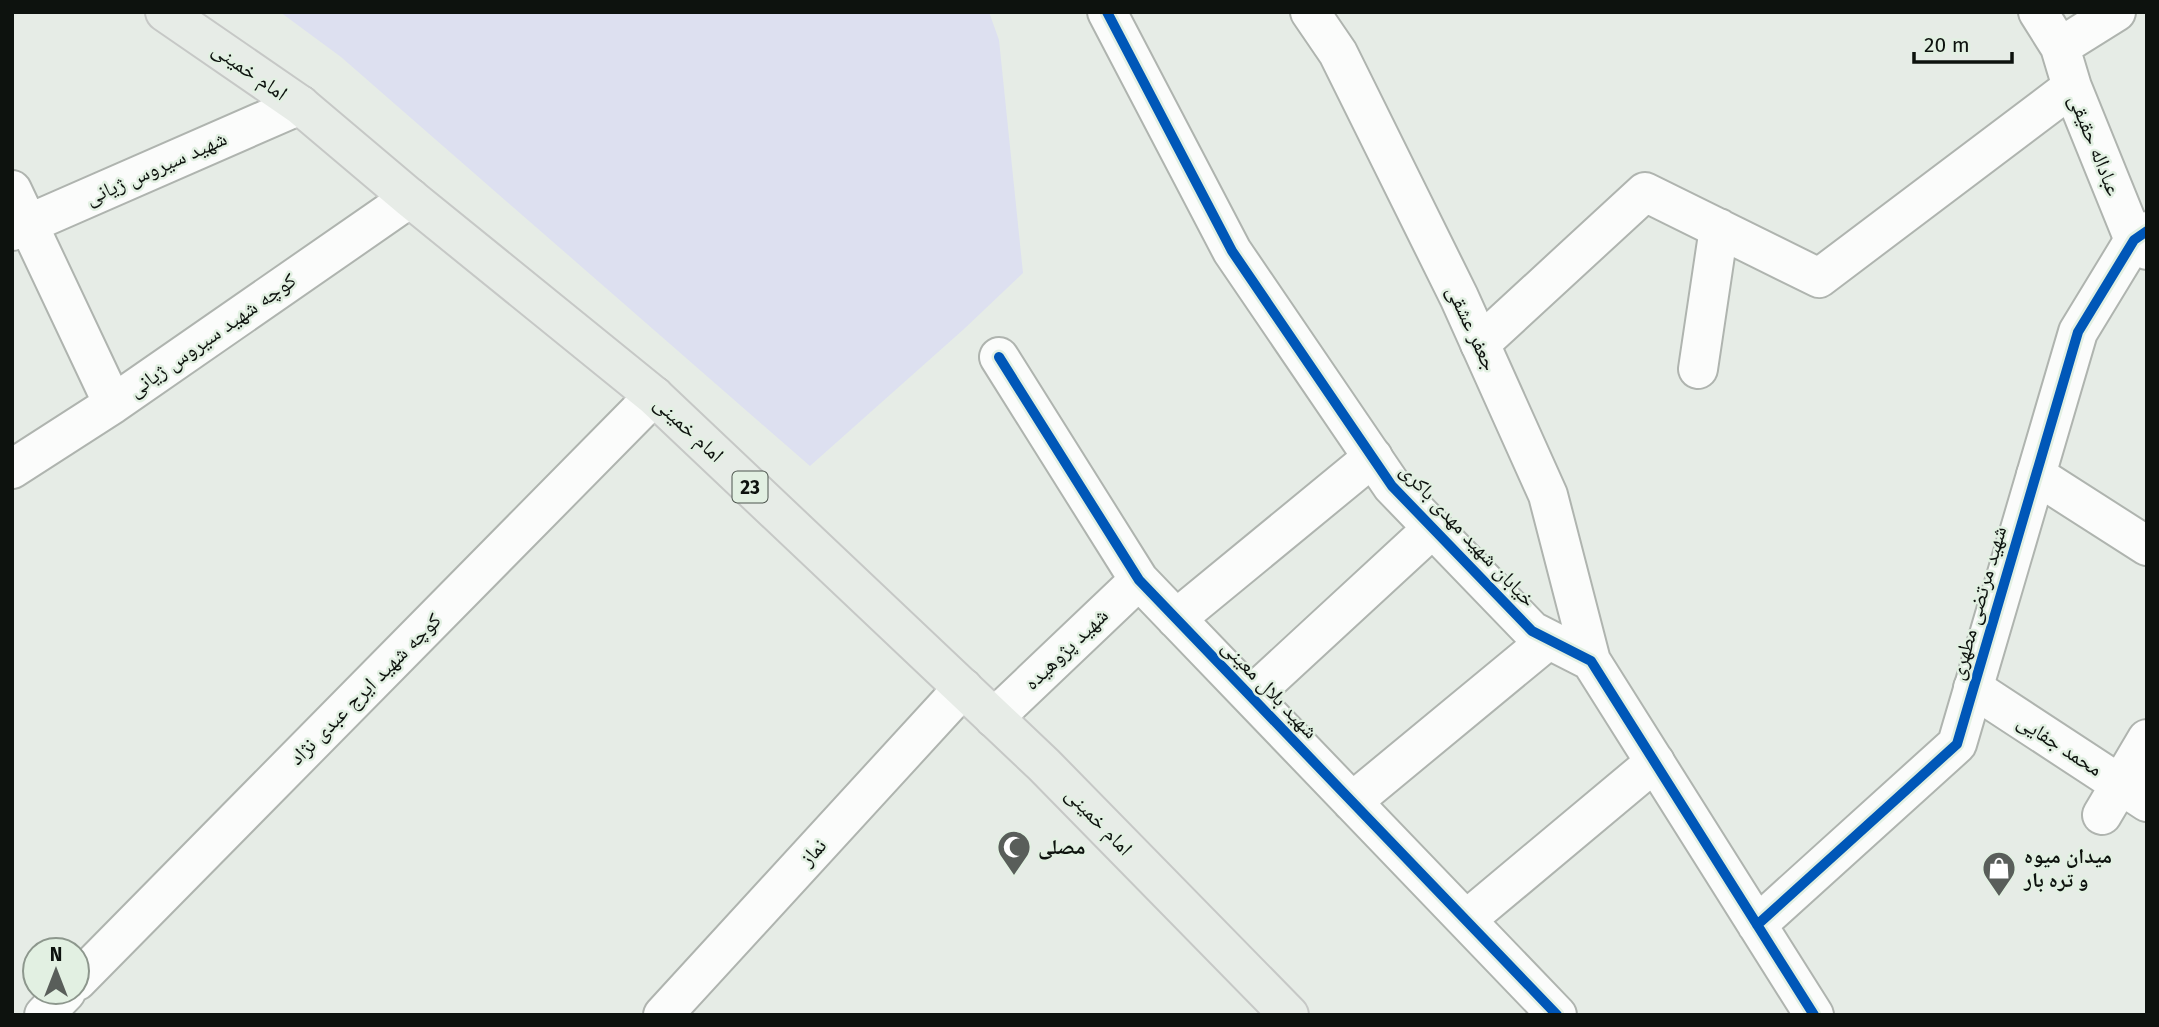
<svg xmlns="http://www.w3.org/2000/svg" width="2159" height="1027" font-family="'Fira Sans','Noto Naskh Arabic',sans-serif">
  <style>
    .green { fill: #dde0f0 }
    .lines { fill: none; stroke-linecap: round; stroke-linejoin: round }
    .minor-casing { stroke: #afb4af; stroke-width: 42 }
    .tertiary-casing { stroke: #afb4af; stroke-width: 42 }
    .primary-casing { stroke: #c6c8c6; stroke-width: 42 }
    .minor { stroke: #fbfcfb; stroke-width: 38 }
    .tertiary { stroke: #fbfcfb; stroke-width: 38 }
    .primary { stroke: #e7ece7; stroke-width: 38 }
    .cycleway-casing { stroke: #e2f0e2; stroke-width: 15 }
    .cycleway { stroke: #0057b8; stroke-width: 10 }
    .labels { text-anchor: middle; stroke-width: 5; stroke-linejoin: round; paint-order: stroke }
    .shield { fill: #e2f0e2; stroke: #4d554e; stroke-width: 2 }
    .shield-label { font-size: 19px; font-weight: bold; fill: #0d120e }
    .street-label { font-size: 21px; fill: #0d120e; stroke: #e2f0e2 }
    .poi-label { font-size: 21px; font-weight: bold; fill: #0d120e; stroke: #e2f0e2; text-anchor: start }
  </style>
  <rect width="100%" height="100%" fill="#e6ece6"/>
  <path class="green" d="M 280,12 L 989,12 L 999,40 L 1023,273 L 964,329 L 810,466 L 341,57 Z"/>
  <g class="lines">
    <defs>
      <path id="minor" d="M 2038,12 L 2060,47 L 2072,87 L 2134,240 L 2147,250
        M 2060,47 L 2116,12
        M 12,190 L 113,404
        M 12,231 L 300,105
        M 1480,344 L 1645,192 L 1819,278 L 2072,87
        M 999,357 L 1139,580 L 1557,1015
        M 1698,369 L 1719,228
        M 12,469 L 113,404 L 410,198
        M 2036,475 L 2147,546
        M 1176,619 L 1373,457
        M 1973,688 L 2147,802
        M 1251,696 L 1433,528
        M 994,718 L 1139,580
        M 1352,802 L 1548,640
        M 2102,815 L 2147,739
        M 1466,920 L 1655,762
        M 77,981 L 654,396
        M 44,1015 L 66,992
        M 663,1015 L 963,688"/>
      <path id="tertiary" d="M 1107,12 L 1232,251 L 1392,486 L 1532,631 L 1591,661 L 1814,1015
        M 1310,12 L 1338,53 L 1459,297 L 1548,495 L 1591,661
        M 1757,925 L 1957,744 L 2078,332 L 2134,240 L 2147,231"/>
      <path id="primary" d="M 165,12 L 300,105 L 410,198 L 654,396 L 1044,765 L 1289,1015"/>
    </defs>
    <use href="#minor" class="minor-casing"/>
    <use href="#tertiary" class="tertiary-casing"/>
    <use href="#primary" class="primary-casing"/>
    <use href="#minor" class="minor"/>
    <use href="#tertiary" class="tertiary"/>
    <use href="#primary" class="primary"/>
    <defs>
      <path id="cycleway" d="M 1107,12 L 1232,251 L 1392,486 L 1532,631 L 1591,661 L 1814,1015
        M 999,357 L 1139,580 L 1557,1015
        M 1757,925 L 1957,744 L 2078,332 L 2134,240 L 2147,231"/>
    </defs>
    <use href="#cycleway" class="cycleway-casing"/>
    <use href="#cycleway" class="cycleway"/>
  </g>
  <defs>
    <symbol id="mosque-pin" viewBox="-11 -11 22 30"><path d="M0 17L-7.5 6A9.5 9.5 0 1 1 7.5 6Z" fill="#595e5a" stroke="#e2f0e2"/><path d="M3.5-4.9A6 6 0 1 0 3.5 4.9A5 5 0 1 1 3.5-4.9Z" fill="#fff"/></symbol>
    <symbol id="shop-pin" viewBox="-11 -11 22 30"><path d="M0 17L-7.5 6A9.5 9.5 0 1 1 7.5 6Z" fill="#595e5a" stroke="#e2f0e2"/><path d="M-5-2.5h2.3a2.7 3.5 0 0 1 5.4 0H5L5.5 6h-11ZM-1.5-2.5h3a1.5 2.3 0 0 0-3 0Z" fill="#fff"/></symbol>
  </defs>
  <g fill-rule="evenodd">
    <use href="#mosque-pin" x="995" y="828" width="38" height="52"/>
    <use href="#shop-pin" x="1980" y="849" width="38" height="52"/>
  </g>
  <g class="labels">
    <rect class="shield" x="732.5" y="471.5" width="35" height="31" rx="5"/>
    <g class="shield-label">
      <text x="750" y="494">23</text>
    </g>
    <g class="street-label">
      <text transform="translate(250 71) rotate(35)" y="7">امام خمینی</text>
      <text transform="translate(2095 145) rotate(68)" y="7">عباداله حقیقی</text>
      <text transform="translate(156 168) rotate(-24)" y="7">شهید سیروس ژیانی</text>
      <text transform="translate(1472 328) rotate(65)" y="7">جعفر عشقی</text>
      <text transform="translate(212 335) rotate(-35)" y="7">کوچه شهید سیروس ژیانی</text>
      <text transform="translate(689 429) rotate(43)" y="7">امام خمینی</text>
      <text transform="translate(1468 535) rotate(47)" y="7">خیابان شهید مهدی باکری</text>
      <text transform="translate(1978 603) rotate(-74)" y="7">شهید مرتضی مطهری</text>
      <text transform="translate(1066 649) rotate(-44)" y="7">شهید پژوهیده</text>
      <text transform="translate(365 689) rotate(-45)" y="7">کوچه شهید ایرج عبدی نژاد</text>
      <text transform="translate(1270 689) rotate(46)" y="7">شهید بلال معینی</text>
      <text transform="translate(2060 745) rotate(33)" y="7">محمد جفایی</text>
      <text transform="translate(1099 821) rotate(46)" y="7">امام خمینی</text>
      <text transform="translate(813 852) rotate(-47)" y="7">نماز</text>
    </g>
    <g class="poi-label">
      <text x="1038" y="854">مصلی</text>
      <text x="2024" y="863">میدان میوه<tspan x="2024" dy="24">و تره بار</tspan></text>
    </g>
  </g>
  <rect width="2159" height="1027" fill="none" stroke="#0d120e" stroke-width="28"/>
  <g transform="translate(56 971)"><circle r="33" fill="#e2f0e2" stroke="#8d978d" stroke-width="2"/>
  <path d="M0-5L12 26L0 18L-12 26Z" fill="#595e5a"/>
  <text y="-10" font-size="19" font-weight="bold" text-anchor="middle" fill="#0d120e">N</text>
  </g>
  <path d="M1914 52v10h98v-10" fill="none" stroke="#0d120e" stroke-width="3.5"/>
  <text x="1924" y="52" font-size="21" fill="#0d120e" stroke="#e2f0e2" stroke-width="5" paint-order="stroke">20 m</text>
</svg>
